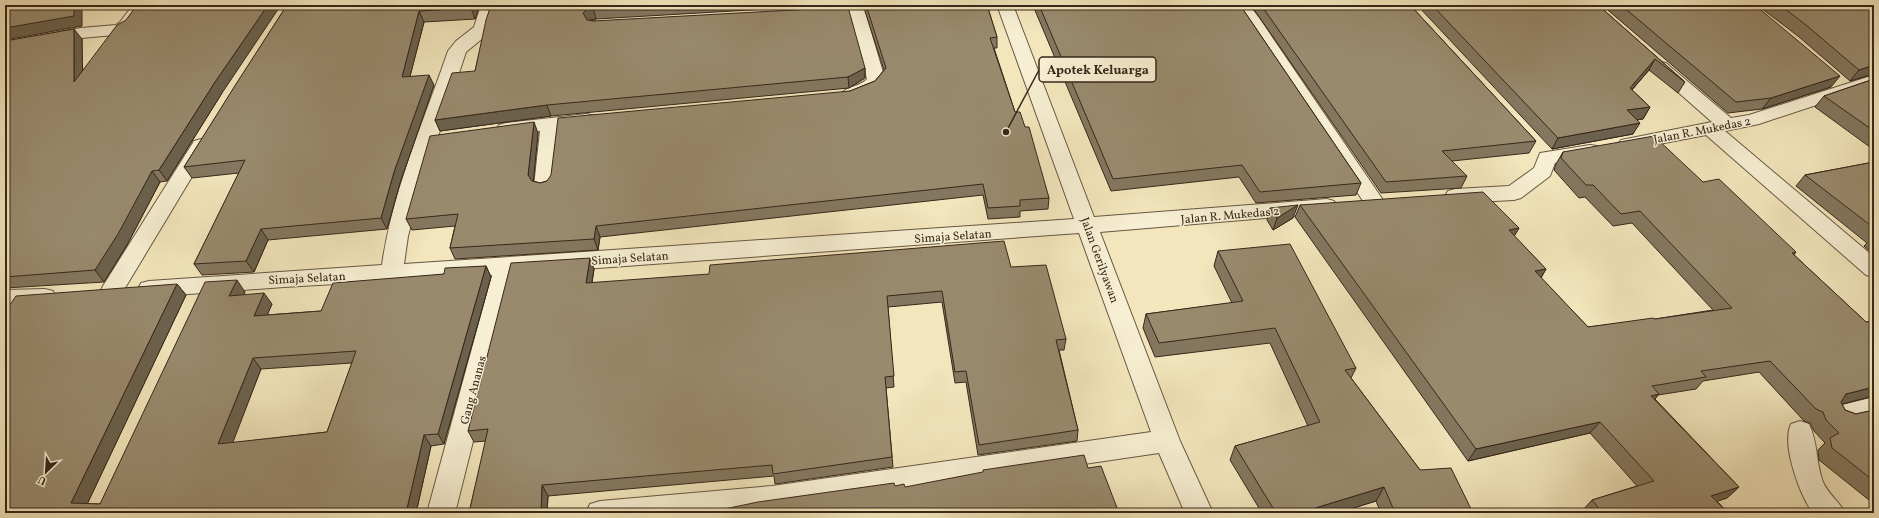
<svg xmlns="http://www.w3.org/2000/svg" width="1879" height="518" font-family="Vollkorn,serif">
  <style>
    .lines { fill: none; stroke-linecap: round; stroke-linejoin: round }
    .street-casing { stroke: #665742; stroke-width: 2 }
    .street { fill: #f7efd3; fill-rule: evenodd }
    .wall { fill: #84775f; stroke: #37271a; fill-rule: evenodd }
    .shaded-wall { fill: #6b614d; stroke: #37271a }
    .building { fill: #998a6e; stroke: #37271a; fill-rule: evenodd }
    .labels { text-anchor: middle; stroke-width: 3; stroke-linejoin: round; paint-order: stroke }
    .street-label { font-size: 12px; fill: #37271a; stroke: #f7efd3 }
    .leader { fill: none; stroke: #37271a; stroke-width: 1.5 }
    .callout-dot { fill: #37271a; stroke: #f7efd3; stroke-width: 1.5 }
    .callout { fill: #f7efd3; stroke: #37271a; stroke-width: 1.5 }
    .callout-label { font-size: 13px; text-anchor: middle; font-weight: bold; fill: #37271a }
  </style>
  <rect width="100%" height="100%" fill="#f3e6bc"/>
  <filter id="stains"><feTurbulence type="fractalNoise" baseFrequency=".005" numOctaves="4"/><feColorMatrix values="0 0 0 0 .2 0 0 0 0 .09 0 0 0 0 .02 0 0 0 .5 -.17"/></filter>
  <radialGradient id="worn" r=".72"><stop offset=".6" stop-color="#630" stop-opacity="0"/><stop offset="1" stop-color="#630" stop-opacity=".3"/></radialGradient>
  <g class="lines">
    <defs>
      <path id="street" d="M 133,5 L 150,5 L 132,30 L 126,34 L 81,38 L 5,52 L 5,42 L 81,28 L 116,25 L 120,22 Z
        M 481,5 L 497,5 L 490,29 L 483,38 L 466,52 L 422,185 L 408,236 L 404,264 L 1074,219 L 997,5 L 1013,5 L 1094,217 L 1327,199 L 1334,201 L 1337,206 L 1334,211 L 1327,213 L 1100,232 L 1180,441 L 1213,513 L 1185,513 L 1159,453 L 772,510 L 737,513 L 586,513 L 590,504 L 600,501 L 772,486 L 1151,432 L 1079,233 L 515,274 L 455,513 L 427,513 L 492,275 L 284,287 L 149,297 L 141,295 L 138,289 L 141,283 L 149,281 L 382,265 C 392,192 424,121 448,51 L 456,41 L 474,27 Z
        M 847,5 L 863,5 L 885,79 C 878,93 859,102 843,98 L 841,94 C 846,86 860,87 867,79 Z
        M 1232,5 L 1249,5 L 1259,18 L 1381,197 L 1384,202 L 1381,207 L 1374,209 L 1367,207 Z
        M 1660,62 L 1666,63 L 1731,118 L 1749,115 L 1874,75 L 1874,86 L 1759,124 L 1725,131 L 1874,257 L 1874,277 L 1866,275 L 1706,135 L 1628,150 L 1621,148 L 1618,144 L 1621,140 L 1712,122 L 1654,71 L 1651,67 L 1654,63 Z
        M 587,114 L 594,116 L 597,120 L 594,124 L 560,129 L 554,186 L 551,191 L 544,193 L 537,191 L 534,186 L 540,131 L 506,135 L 499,133 L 496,129 L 499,125 L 506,123 Z
        M 201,139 L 208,141 L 211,145 L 119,298 L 111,300 L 103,298 L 100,292 L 103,286 L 194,141 Z
        M 1590,145 L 1597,146 L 1600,151 L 1597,156 L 1555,163 L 1550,176 L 1521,198 L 1514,200 L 1455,203 L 1448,201 L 1445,196 L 1448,191 L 1455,189 L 1509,186 L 1534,168 L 1540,153 Z
        M 45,289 L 53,291 L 56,297 L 53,303 L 45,305 L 5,308 L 5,290 Z
        M 1874,397 L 1874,417 L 1843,424 L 1834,421 L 1830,414 L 1834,407 Z
        M 1800,421 L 1809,424 C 1818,442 1816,464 1823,482 C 1828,494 1839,501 1845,513 L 1813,513 C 1800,495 1781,445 1791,424 Z"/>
    </defs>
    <use href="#street" class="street-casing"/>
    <use href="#street" class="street"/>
  </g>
  <path class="wall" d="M 287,5 L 480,5 L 475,19 L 424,22 L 410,76 L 434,85 L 400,183 L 387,229 L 268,240 L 254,272 L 202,275 L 194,264 L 239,173 L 192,178 L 184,167 Z
    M 491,5 L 836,5 L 596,19 L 590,20 L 589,20 L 865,68 L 865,78 L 849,88 L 551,116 L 440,131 L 435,120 L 475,71 Z
    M 863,5 L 987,5 L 997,37 L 997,48 L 994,48 L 1015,112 L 1025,127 L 1049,198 L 1048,209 L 1020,211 L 1020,217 L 988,219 L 983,195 L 600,237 L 598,250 L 455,259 L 450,248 L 455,226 L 412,230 L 406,219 L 538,133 L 533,181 L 540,183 L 850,91 L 875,81 L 884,70 Z
    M 1035,5 L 1240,5 L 1361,183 L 1356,195 L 1256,203 L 1239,177 L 1111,191 L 1034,8 Z
    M 1251,5 L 1410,5 L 1536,141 L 1529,153 L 1452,161 L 1467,176 L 1461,188 L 1381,193 Z
    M 1417,5 L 1598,5 L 1685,82 L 1678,93 L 1649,70 L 1632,90 L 1650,107 L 1643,119 L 1637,120 L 1633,134 L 1552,149 Z
    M 1602,5 L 1755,5 L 1831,87 L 1762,109 L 1728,113 Z
    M 1757,5 L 1874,5 L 1874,74 L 1850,81 L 1798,36 Z
    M 82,39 L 82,71 L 222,93 L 167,181 L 160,182 L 127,245 L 104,282 L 5,288 L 5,41 Z
    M 1874,79 L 1874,150 L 1815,107 L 1824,96 Z
    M 1563,152 L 1703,182 L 1796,252 L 1794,255 L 1866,322 L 1874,321 L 1874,396 L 1842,404 L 1845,410 L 1856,414 L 1874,410 L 1874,504 L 1819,460 L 1818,450 L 1825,443 L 1814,431 L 1810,423 L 1804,421 L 1759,372 L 1703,381 L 1696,389 L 1658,395 L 1655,399 L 1739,487 L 1727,498 L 1717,501 L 1728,513 L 1584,513 L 1582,511 L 1592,500 L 1637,486 L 1590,433 L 1468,461 L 1295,217 L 1300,205 L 1519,228 L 1514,236 L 1546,269 L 1541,278 L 1588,327 L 1655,319 L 1713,310 L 1632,223 L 1613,226 L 1585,197 L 1579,198 L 1554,170 L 1556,164 Z
    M 1874,162 L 1874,255 L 1864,246 L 1867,243 L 1796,186 L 1805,175 Z
    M 1270,208 L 1293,218 L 1273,230 L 1267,220 Z
    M 1218,251 L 1356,368 L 1351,378 L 1420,470 L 1473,513 L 1381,513 L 1376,501 L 1337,513 L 1262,513 L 1230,460 L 1235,446 L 1308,426 L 1270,343 L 1155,357 L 1143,328 L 1146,314 L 1232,303 L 1214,266 Z
    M 590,258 L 594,269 L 592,283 L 1011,267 L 1066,339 L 1064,350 L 1059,350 L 1078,430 L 1077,441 L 978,455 L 966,382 L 955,383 L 942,302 L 888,307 L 894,387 L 886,388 L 893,467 L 775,484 L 774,476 L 548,496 L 547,513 L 469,513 L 486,441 L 474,442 L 468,431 Z
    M 486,266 L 491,277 L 444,444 L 431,446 L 416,513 L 5,513 L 177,284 L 186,295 L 87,504 L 100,504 L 245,292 L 243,295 L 272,304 L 267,315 L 321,311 L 444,274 ZM 352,363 L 327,432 L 232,443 L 261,369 Z"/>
  <path class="shaded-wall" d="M 74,5 L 82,5 L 82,26 L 5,40 L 5,28 Z
    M 268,5 L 281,5 L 222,93 L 167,181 L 159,170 L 215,82 Z
    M 472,5 L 480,5 L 475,19 L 471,8 Z
    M 593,8 L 596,19 L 590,20 L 586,24 L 583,13 L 587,9 Z
    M 419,11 L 424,22 L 407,88 L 402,77 Z
    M 74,29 L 82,39 L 83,93 L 74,82 Z
    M 1655,59 L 1649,70 L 1623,100 L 1630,88 Z
    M 1874,65 L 1874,74 L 1850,81 L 1859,70 Z
    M 865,68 L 865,78 L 849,88 L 848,77 Z
    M 429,75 L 434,85 L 400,183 L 387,229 L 381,218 L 394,172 Z
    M 1840,76 L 1831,87 L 1762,109 L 1771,98 Z
    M 547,105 L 551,116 L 440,131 L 435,120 Z
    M 1650,107 L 1643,119 L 1620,122 L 1627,110 Z
    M 534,122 L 538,133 L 533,186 L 528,175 Z
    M 1640,123 L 1633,134 L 1552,149 L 1558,138 Z
    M 152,171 L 160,182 L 127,245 L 104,282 L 95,270 Z
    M 1298,205 L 1293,218 L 1273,230 L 1277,218 Z
    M 596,226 L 600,237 L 598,250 L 594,239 Z
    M 1519,228 L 1512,240 L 1509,230 Z
    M 261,229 L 268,240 L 254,272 L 246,261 Z
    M 590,258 L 594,269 L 590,294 L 586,283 Z
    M 486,266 L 491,277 L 444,444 L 438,434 Z
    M 1546,269 L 1539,281 L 1535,271 Z
    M 237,280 L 245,292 L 238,307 L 229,296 Z
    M 177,284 L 186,295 L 83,513 L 71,503 Z
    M 264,293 L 272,304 L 262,327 L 254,316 Z
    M 253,358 L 261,369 L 228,455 L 218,444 Z
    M 1874,387 L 1874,396 L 1834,406 L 1846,394 Z
    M 1659,394 L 1649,406 L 1651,396 Z
    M 1600,422 L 1590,433 L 1468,461 L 1476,449 Z
    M 424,435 L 431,446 L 416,513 L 406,513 Z
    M 542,485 L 548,496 L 547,513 L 541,513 Z
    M 1384,487 L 1376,501 L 1337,513 L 1299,513 Z
    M 1739,487 L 1727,498 L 1700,507 L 1711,496 Z"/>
  <path class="building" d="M 5,5 L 74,5 L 74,16 L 5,28 Z
    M 137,5 L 268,5 L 215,82 L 159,170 L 152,171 L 118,234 L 95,270 L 5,277 L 5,41 L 74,29 L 74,82 L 117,25 L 126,20 Z
    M 287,5 L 472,5 L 471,8 L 419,11 L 402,77 L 429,75 L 394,172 L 381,218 L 261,229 L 246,261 L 194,264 L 245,160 L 184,167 L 236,84 Z
    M 491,5 L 645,5 L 593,8 L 587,9 L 583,13 L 587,20 L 593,21 L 848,7 L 865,68 L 848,77 L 547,105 L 435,120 L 452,73 L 475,71 L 486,20 Z
    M 866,5 L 987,5 L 997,37 L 990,38 L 1015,112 L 1020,112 L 1025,127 L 1029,127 L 1049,198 L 1020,200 L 1020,206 L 988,208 L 983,184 L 596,226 L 594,239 L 450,248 L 458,214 L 406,219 L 430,136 L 534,122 L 528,175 L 532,181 L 540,183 L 547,181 L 551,175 L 558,118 L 850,91 L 875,81 L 886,68 Z
    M 1039,5 L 1240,5 L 1361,183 L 1260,192 L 1242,165 L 1113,179 Z
    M 1261,5 L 1410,5 L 1536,141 L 1442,151 L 1467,176 L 1386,182 Z
    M 1432,5 L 1598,5 L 1685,82 L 1655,59 L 1630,88 L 1650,107 L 1627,110 L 1640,123 L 1558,138 Z
    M 1621,5 L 1755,5 L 1840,76 L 1771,98 L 1736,102 Z
    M 1780,5 L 1874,5 L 1874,65 L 1859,70 L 1806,25 Z
    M 1874,79 L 1874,131 L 1824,96 Z
    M 1654,136 L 1703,182 L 1719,179 L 1796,252 L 1792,253 L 1866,322 L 1874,321 L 1874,387 L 1846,394 L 1841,402 L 1845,410 L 1856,414 L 1874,410 L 1874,481 L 1832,448 L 1830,438 L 1839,433 L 1826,420 L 1823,412 L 1816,409 L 1770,361 L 1701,371 L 1706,377 L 1652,386 L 1659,394 L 1651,396 L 1739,487 L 1711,496 L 1728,513 L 1603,513 L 1592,500 L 1654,481 L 1600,422 L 1476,449 L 1300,205 L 1483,192 L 1519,228 L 1509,230 L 1546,269 L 1535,271 L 1588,327 L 1653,318 L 1655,319 L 1732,308 L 1640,211 L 1621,214 L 1593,185 L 1586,185 L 1561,158 L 1563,152 Z
    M 1874,162 L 1874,228 L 1805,175 Z
    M 1298,205 L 1277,218 L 1270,208 Z
    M 1004,241 L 1011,267 L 1046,265 L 1066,339 L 1056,340 L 1078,430 L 979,445 L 966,371 L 955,372 L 942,291 L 887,296 L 894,376 L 885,377 L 892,457 L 773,474 L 772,465 L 542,485 L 541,513 L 469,513 L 488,429 L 468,431 L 511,263 L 590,258 L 586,283 L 709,274 L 710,265 Z
    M 1290,244 L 1356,368 L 1345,370 L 1420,470 L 1451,468 L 1473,513 L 1395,513 L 1384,487 L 1299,513 L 1276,513 L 1235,446 L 1320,422 L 1275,328 L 1159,343 L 1146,314 L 1243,301 L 1218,251 Z
    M 486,266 L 438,434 L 424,435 L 406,513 L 5,513 L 5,312 L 16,296 L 177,284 L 71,503 L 100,504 L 205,282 L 237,280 L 229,296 L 264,293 L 254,316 L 321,311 L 333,283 L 444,274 L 445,268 ZM 356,351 L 327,432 L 218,444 L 253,358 Z
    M 1084,455 L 1088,468 L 1101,466 L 1119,513 L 705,513 L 758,502 L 894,483 L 895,486 L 904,484 L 905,487 L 983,472 L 983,470 Z"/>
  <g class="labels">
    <g class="street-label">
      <text transform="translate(1702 130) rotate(-11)" y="4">Jalan R. Mukedas 2</text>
      <text transform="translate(1230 215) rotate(-5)" y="4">Jalan R. Mukedas 2</text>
      <text transform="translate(953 236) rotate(-4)" y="4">Simaja Selatan</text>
      <text transform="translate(630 258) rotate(-4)" y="4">Simaja Selatan</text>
      <text transform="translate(1100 260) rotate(70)" y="4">Jalan Gerilyawan</text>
      <text transform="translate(307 278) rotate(-3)" y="4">Simaja Selatan</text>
      <text transform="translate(473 390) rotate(-75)" y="4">Gang Ananas</text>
    </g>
  </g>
  <path class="leader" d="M1006 132L1039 70"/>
  <circle class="callout-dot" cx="1006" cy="132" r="4"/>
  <rect class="callout" x="1039" y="57" width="117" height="25" rx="4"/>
  <g class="callout-label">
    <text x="1098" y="74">Apotek Keluarga</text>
  </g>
  <rect width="1879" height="518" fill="none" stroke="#f3e6bc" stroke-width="20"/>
  <rect x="6" y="6" width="1867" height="506" fill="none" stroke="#37271a" stroke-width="2"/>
  <rect x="10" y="10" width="1859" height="498" fill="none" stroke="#37271a"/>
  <g transform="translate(46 472) rotate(205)" stroke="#f7efd3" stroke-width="3" paint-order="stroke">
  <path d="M0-3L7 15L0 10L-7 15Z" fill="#37271a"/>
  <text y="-6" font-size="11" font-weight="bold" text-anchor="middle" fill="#37271a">U</text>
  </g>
  <rect width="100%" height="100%" filter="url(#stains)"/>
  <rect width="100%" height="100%" fill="url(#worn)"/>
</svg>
